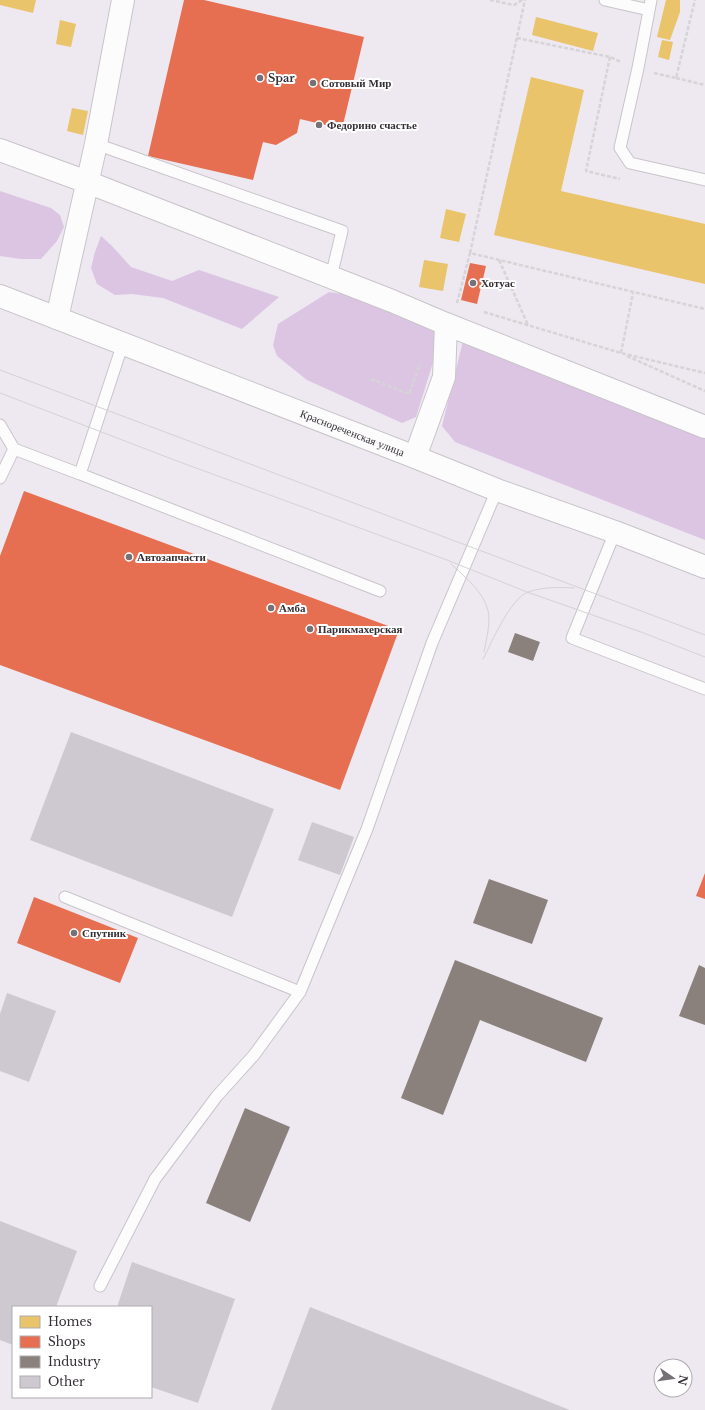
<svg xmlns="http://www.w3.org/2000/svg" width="705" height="1410" font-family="'Libre Baskerville',serif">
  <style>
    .green { fill: #dbc5e3 }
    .homes { fill: #e9c46a }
    .shops { fill: #e76f51 }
    .industry { fill: #8a817c }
    .building { fill: #cec9d0 }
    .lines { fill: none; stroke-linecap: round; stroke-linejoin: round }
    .lane-casing { stroke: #c9c4ca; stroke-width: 13 }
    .street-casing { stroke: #c9c4ca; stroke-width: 24 }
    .primary-casing { stroke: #c9c4ca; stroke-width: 24 }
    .path { stroke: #d6d4d6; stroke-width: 2.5; stroke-dasharray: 4 2; stroke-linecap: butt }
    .lane { stroke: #fcfcfd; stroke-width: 11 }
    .street { stroke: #fcfcfd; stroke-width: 22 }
    .primary { stroke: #fcfcfd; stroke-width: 22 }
    .tram { stroke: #d4d2d5; stroke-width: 1 }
    .poi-dot { fill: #767077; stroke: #fff; stroke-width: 1.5 }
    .labels { text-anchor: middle; stroke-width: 4; stroke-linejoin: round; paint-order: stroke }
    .poi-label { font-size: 11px; font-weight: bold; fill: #353036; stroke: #fff; text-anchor: start }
    .street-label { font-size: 11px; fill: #353036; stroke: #fff }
  </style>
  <rect width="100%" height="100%" fill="#eee8f0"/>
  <path class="green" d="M 0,191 L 51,208 L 60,215 L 64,227 L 57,241 L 41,259 L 21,259 L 0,256 Z
    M 101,236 L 112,246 L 131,267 L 172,281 L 199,270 L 279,297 L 242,329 L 163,298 L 132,294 L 115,295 L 97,284 L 91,268 L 95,252 Z
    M 329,292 L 343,294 L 432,327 L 440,340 L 416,417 L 402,423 L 307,380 L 277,356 L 273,345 L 278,324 Z
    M 463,341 L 705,432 L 705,540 L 455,442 L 442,426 Z"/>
  <path class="homes" d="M 0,0 L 36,0 L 33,13 L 0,5 Z
    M 666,0 L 680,0 L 680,12 L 670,40 L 657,37 Z
    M 536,17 L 598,33 L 593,51 L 532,35 Z
    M 60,20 L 76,24 L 71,47 L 56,44 Z
    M 662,40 L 673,42 L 669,60 L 658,57 Z
    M 531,77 L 584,90 L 561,191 L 705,224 L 705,284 L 494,235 Z
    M 72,108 L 88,111 L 83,135 L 67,131 Z
    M 446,209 L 466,214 L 459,242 L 440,238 Z
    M 424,260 L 448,264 L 443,291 L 419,287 Z"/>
  <path class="shops" d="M 184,0 L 204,0 L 364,37 L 342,129 L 300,119 L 297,133 L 276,145 L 263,142 L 253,180 L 148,156 Z
    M 470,263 L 486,266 L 477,304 L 461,300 Z
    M 24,491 L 399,630 L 340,790 L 0,665 L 0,556 Z
    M 705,873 L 705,899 L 696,896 Z
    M 34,897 L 138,938 L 120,983 L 17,943 Z"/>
  <path class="industry" d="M 515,633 L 540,642 L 533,661 L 508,652 Z
    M 489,879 L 548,900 L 532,944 L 473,923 Z
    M 455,960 L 603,1018 L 586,1062 L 480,1020 L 443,1115 L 401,1098 Z
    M 699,965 L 705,968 L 705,1025 L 679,1016 Z
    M 245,1108 L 290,1127 L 250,1222 L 206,1203 Z"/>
  <path class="building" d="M 71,732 L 274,809 L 232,917 L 30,840 Z
    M 312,822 L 354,837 L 340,875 L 298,860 Z
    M 7,993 L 56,1011 L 29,1082 L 0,1071 L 0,1014 Z
    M 0,1221 L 77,1251 L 56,1307 L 13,1307 L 13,1345 L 0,1340 Z
    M 132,1262 L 235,1299 L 198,1403 L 151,1387 L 151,1307 L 117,1307 Z
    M 310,1307 L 570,1410 L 271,1410 Z"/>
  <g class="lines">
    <defs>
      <path id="lane" d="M 605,0 L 649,10
        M 651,0 L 638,68 L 620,148 L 630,163 L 705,180
        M 96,144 L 342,231 L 331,277
        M 123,343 L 80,474 L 380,591
        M 0,425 L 14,449
        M 0,478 L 14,449 L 80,474
        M 615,532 L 572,638 L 705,689
        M 65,897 L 300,992 L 367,829 L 432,643 L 497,490
        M 100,1286 L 155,1179 L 217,1096 L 254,1055 L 300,992"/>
      <path id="street" d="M 0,150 L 87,182 L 392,301 L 446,324 L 705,427
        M 57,318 L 96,144 L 123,0
        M 415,457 L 444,377 L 446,324"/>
      <g id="primary">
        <path id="s1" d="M 0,296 L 415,457 L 497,490 L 615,532 L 705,567"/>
      </g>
    </defs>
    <use href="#lane" class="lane-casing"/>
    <use href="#street" class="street-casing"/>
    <use href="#primary" class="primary-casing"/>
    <path class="path" d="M 490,0 L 514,5 L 522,0
      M 517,38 L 610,57 L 621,62
      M 610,57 L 586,171 L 620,179
      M 654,73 L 676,78 L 695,0
      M 676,78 L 705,85
      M 470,253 L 525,0
      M 499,260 L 528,325
      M 457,303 L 470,253 L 705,309
      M 484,312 L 621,353 L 705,373
      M 621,353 L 633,293
      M 627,356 L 705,391
      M 371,379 L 409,394 L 420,364"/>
    <use href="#lane" class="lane"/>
    <use href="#street" class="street"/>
    <use href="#primary" class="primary"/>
    <path class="tram" d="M 0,370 L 705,635
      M 0,393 L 177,461 L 447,560 L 527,592 L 641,632 L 705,657
      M 451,564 C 466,578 489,596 489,619 C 489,630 486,641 484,652
      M 483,659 C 492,642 510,599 528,592 C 543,587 559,587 574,588"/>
  </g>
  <g class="poi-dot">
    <circle cx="260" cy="78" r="4"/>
    <circle cx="313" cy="83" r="4"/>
    <circle cx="319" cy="125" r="4"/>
    <circle cx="473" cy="283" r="4"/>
    <circle cx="129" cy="557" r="4"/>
    <circle cx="271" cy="608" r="4"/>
    <circle cx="310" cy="629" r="4"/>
    <circle cx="74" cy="933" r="4"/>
  </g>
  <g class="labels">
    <g class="poi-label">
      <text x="268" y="82">Spar</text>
      <text x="321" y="87">Сотовый Мир</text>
      <text x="327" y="129">Федорино счастье</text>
      <text x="481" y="287">Хотуас</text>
      <text x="137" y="561">Автозапчасти</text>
      <text x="279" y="612">Амба</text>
      <text x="318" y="633">Парикмахерская</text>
      <text x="82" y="937">Спутник</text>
    </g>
    <g class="street-label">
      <text dy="4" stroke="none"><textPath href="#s1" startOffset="378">Краснореченская улица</textPath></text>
    </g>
  </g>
  <rect x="12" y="1306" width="140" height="92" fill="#ffffff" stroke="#aeacaf"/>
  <rect x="20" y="1316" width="20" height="12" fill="#e9c46a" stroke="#aeacaf"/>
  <text x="48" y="1326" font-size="12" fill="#353036">Homes</text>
  <rect x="20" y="1336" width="20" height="12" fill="#e76f51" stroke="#aeacaf"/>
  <text x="48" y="1346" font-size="12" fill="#353036">Shops</text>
  <rect x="20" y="1356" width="20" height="12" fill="#8a817c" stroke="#aeacaf"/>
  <text x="48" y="1366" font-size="12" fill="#353036">Industry</text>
  <rect x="20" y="1376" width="20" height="12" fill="#cec9d0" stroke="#aeacaf"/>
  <text x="48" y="1386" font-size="12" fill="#353036">Other</text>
  <g transform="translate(673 1378) rotate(103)"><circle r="19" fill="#ffffff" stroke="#aeacaf"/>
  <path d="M0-3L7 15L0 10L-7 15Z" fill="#767077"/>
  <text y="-6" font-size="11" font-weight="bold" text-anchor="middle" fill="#353036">N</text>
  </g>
</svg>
